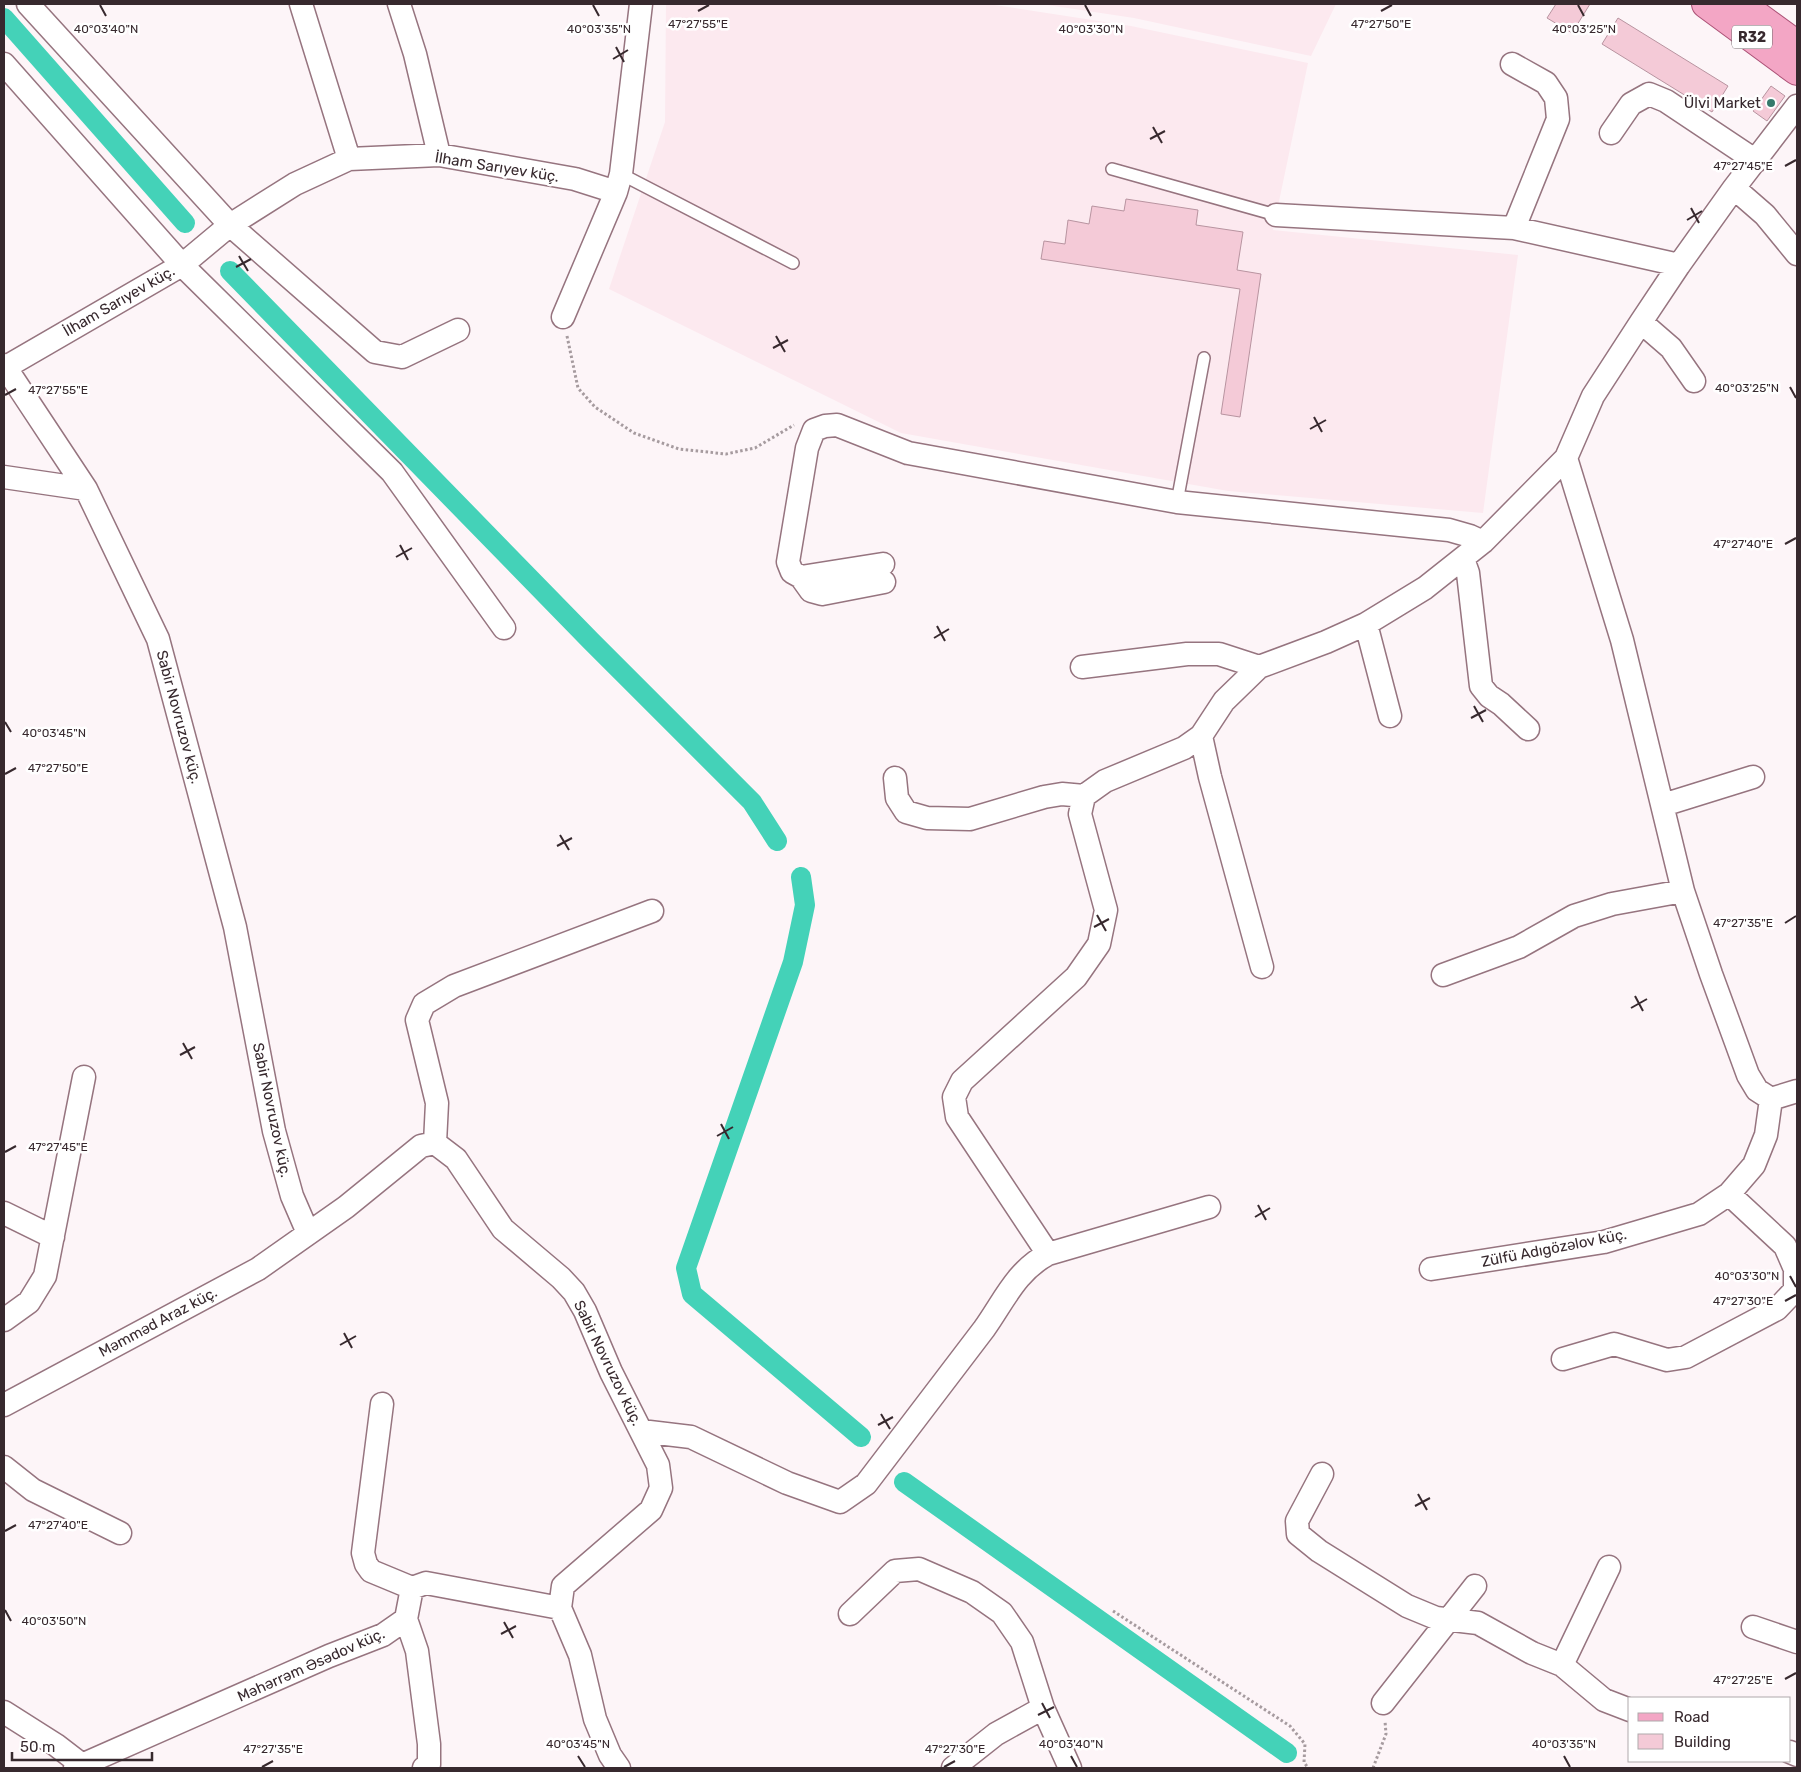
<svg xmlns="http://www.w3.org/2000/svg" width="1801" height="1772" font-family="Rubik,sans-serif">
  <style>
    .built { fill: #fce9ef }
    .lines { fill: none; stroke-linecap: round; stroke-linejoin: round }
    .canal { stroke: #44d2b8; stroke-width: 20 }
    .building { fill: #f4cad7; stroke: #b894a0 }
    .service-casing { stroke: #96747f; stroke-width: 14 }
    .minor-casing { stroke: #96747f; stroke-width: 25 }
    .primary-casing { stroke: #ac5377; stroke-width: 30 }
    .path { stroke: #a69b9f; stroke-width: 3; stroke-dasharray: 2.5 2.5; stroke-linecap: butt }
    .service { stroke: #fff; stroke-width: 11 }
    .minor { stroke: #fff; stroke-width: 22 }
    .primary { stroke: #f3a6c5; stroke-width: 28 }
    .ticks { fill: none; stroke: #37292e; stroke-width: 2 }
    .poi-dot { fill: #35796b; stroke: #fff; stroke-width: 2 }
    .labels { text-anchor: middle; stroke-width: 5; stroke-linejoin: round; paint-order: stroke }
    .shield { fill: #fff; stroke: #73696d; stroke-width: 1 }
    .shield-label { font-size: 14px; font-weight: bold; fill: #37292e }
    .poi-label { font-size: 15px; fill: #37292e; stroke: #fff; text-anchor: end }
    .street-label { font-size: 15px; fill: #37292e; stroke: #fff }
    .ticks-label { font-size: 12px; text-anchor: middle; fill: #37292e; stroke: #fff; stroke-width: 5; stroke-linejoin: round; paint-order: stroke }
  </style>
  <rect width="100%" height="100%" fill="#fdf5f8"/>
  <path class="built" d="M 666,4 L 988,4 L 1131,26 L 1308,63 L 1273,230 L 1518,255 L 1483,513 L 1228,491 L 901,433 L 609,289 L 665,122 Z
    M 1041,4 L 1336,4 L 1311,56 L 1134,18 Z"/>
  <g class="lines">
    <path class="canal" d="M 4,18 L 185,223
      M 230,271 L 590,640 L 752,802 L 777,841
      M 801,877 L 805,905 L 793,962 L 686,1268 L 692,1294 L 861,1437
      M 904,1482 L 1287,1753"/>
  </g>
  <path class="building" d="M 1556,4 L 1590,4 L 1572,33 L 1547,18 Z
    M 1618,18 L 1728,86 L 1712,112 L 1602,44 Z
    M 1771,86 L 1785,96 L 1767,121 L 1753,111 Z
    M 1126,199 L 1198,210 L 1196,225 L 1243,232 L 1237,270 L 1261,274 L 1240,417 L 1221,414 L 1240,289 L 1041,259 L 1044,241 L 1065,244 L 1068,220 L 1089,224 L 1092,206 L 1124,211 Z"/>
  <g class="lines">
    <defs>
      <path id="service" d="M 1112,169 L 1276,215
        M 621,174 L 793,263
        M 1177,502 L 1204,358"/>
      <path id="minor" d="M 28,4 L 230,225 L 375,352 L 402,357 L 458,330
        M 301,4 L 349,159
        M 399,4 L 415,54 L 439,155
        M 4,64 L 182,265 L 392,472 L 504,628
        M 1512,64 L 1546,83 L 1556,98 L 1558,119 L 1514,228
        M 1611,133 L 1631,104 L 1649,94 L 1666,101 L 1756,161
        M 1734,188 L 1765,215 L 1797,254
        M 1276,215 L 1514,228 L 1679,265
        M 563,317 L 616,192
        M 1641,322 L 1671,348 L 1694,381
        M 4,365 L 86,489 L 158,639 L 235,927 L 274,1131 L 292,1196 L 308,1233
        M 6,367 L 182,265 L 230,225 L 295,184 L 349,159 L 439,155 L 575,179 L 616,192 L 621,174 L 641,4
        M 4,477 L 86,489
        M 1463,559 L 1468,573 L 1481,686 L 1489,696 L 1501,704 L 1528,729
        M 883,564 L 801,577 L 792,572 L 788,562 L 807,448 L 814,430 L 825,426 L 837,425 L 908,453 L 1177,502 L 1449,530 L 1470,536 L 1483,542
        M 801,577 L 811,591 L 822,594 L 884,582
        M 1366,624 L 1390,716
        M 1082,667 L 1187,654 L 1219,654 L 1259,667
        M 1201,736 L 1210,777 L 1262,967
        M 895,778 L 897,798 L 906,812 L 927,818 L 970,819 L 1044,797 L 1062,794 L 1084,796
        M 1663,805 L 1753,777
        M 1443,975 L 1519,947 L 1574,916 L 1612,904 L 1683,891
        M 1771,1099 L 1757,1090 L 1748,1075 L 1711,974 L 1683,891 L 1622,640 L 1566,458 L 1593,396 L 1641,322 L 1679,265 L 1734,188 L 1797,106
        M 1771,1099 L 1797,1091
        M 435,1143 L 437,1103 L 417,1020 L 424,1004 L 454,986 L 652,911
        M 4,1213 L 53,1237
        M 1048,1254 L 957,1117 L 954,1097 L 962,1081 L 1076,977 L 1099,944 L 1106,910 L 1080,814 L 1084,796 L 1105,781 L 1184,748 L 1201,736 L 1224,701 L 1259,667 L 1326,642 L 1366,624 L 1425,588 L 1483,542 L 1566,458
        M 1431,1269 L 1604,1242 L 1699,1214 L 1729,1194 L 1754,1165 L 1766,1135 L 1771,1099
        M 4,1320 L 29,1302 L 45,1276 L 84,1077
        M 1563,1359 L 1614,1344 L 1667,1360 L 1686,1357 L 1777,1309 L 1795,1290 L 1795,1269 L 1785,1246 L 1729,1194
        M 382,1404 L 363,1553 L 366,1564 L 371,1571 L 412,1588
        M 4,1405 L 258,1269 L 346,1207 L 421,1146 L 435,1143 L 456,1159 L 503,1229 L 561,1278 L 574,1292 L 585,1311 L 611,1372 L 658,1465 L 661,1488 L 651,1510 L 563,1586 L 560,1608 L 580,1655 L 595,1719 L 610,1755 L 619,1768
        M 641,1431 L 691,1437 L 787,1483 L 840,1502 L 866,1484 C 905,1432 945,1381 984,1329 C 1004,1301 1016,1271 1048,1254 L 1209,1207
        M 4,1467 L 33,1490 L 120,1533
        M 1322,1474 L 1297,1521 L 1298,1534 L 1319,1551 L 1407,1606 L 1436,1618 L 1478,1623 L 1532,1653 L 1562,1665 L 1604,1700 L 1630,1710
        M 850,1614 L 895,1571 L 919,1569 L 972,1592 L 1002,1613 L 1022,1642 L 1043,1708 L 1070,1768
        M 406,1619 L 417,1651 L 429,1744 L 429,1765 L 424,1768
        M 1753,1627 L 1797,1642
        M 1562,1665 L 1609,1567
        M 1383,1703 L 1475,1586
        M 4,1712 L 56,1745 L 82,1765
        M 1790,1752 L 1797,1755
        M 75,1768 L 329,1656 L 383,1635 L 406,1619 L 412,1588 L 426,1583 L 560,1608
        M 953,1768 L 996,1734 L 1043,1708"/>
      <path id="primary" d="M 1706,4 L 1797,71
        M 1741,4 L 1797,45"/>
    </defs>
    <use href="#service" class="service-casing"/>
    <use href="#minor" class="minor-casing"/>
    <use href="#primary" class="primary-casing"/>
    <path class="path" d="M 567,336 L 578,388 L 595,407 L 634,433 L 679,449 L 726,454 L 755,448 L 794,425
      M 1113,1611 L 1290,1726 L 1305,1744 L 1304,1762 L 1308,1768
      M 1373,1768 L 1386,1734 L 1385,1721"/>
    <use href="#service" class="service"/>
    <use href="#minor" class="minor"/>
    <use href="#primary" class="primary"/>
  </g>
  <path class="ticks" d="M 100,5 L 106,16M 593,5 L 599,16M 1085,5 L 1091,16M 1578,5 L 1584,16M 698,11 L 709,5M 1381,11 L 1392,5M 616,47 L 624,62M 613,59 L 628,50M 1153,127 L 1162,143M 1150,139 L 1165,131M 1785,166 L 1796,160M 1691,208 L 1699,223M 1687,220 L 1702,211M 239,256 L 248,271M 236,267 L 251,259M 776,336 L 785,352M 773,348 L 788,340M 1790,387 L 1796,398M 5,395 L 16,389M 1314,417 L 1322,432M 1310,429 L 1326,420M 1785,544 L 1796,538M 400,545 L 408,560M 396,557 L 412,548M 937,626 L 945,641M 934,638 L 949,629M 1474,706 L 1483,722M 1471,718 L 1486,710M 5,722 L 11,732M 5,774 L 16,768M 560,835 L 569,850M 557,846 L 572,838M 1097,915 L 1106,931M 1785,923 L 1796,916M 1094,927 L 1109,919M 1635,996 L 1643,1011M 1631,1008 L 1647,999M 183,1043 L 192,1059M 180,1055 L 195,1047M 721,1124 L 729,1139M 717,1136 L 733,1127M 5,1152 L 16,1146M 1258,1205 L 1266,1220M 1255,1217 L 1270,1208M 1790,1276 L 1796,1287M 1785,1301 L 1796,1295M 344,1333 L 352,1348M 340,1345 L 356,1336M 881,1414 L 890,1429M 878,1425 L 893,1417M 1418,1494 L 1427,1510M 1415,1506 L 1430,1498M 5,1531 L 16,1525M 5,1610 L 11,1621M 504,1622 L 513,1638M 501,1634 L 516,1626M 1785,1679 L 1796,1673M 1042,1703 L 1050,1718M 1038,1715 L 1054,1707M 578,1756 L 585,1767M 1071,1756 L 1077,1767M 1564,1756 L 1570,1767M 262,1767 L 273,1761M 944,1767 L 955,1761"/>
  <circle class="poi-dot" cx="1771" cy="103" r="5"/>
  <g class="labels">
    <rect class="shield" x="1732" y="25.5" width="40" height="23" rx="4"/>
    <g class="shield-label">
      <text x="1752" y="42">R32</text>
    </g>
    <g class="poi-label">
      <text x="1761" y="108">Ülvi Market</text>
    </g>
    <g class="street-label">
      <text transform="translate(497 167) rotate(9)" y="5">İlham Sarıyev küç.</text>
      <text transform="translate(119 301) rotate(-30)" y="5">İlham Sarıyev küç.</text>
      <text transform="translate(179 717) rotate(75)" y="5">Sabir Novruzov küç.</text>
      <text transform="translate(272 1110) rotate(78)" y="5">Sabir Novruzov küç.</text>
      <text transform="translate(1554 1248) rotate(-11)" y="5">Zülfü Adıgözəlov küç.</text>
      <text transform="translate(158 1322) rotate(-28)" y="5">Məmməd Araz küç.</text>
      <text transform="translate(608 1363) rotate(64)" y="5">Sabir Novruzov küç.</text>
      <text transform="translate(311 1665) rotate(-24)" y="5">Məhərrəm Əsədov küç.</text>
    </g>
  </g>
  <g class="ticks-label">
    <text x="698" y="28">47°27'55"E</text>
    <text x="1381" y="28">47°27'50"E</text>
    <text x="106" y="33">40°03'40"N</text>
    <text x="599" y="33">40°03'35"N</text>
    <text x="1091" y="33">40°03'30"N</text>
    <text x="1584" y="33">40°03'25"N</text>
    <text x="1743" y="170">47°27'45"E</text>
    <text x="1747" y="392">40°03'25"N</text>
    <text x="58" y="394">47°27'55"E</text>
    <text x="1743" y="548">47°27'40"E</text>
    <text x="54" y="737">40°03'45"N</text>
    <text x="58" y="772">47°27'50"E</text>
    <text x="1743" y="927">47°27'35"E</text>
    <text x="58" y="1151">47°27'45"E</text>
    <text x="1747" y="1280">40°03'30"N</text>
    <text x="1743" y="1305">47°27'30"E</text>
    <text x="58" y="1529">47°27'40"E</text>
    <text x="54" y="1625">40°03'50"N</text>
    <text x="1743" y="1684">47°27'25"E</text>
    <text x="578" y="1748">40°03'45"N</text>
    <text x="1071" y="1748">40°03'40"N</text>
    <text x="1564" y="1748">40°03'35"N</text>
    <text x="273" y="1753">47°27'35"E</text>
    <text x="955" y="1753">47°27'30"E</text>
  </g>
  <rect width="1801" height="1772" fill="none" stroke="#37292e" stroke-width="10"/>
  <rect x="1628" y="1697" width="162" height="65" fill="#ffffff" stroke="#afa9ab"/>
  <rect x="1638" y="1713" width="25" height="8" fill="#f3a6c5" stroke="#afa9ab"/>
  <text x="1674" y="1722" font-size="15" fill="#37292e">Road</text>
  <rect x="1638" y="1734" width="25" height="15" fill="#f4cad7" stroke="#afa9ab"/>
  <text x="1674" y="1747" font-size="15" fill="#37292e">Building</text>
  <path d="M12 1752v8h140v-8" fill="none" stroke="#37292e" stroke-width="2.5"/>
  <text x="20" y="1752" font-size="15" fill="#37292e" stroke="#ffffff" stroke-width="4" paint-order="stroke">50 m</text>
</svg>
